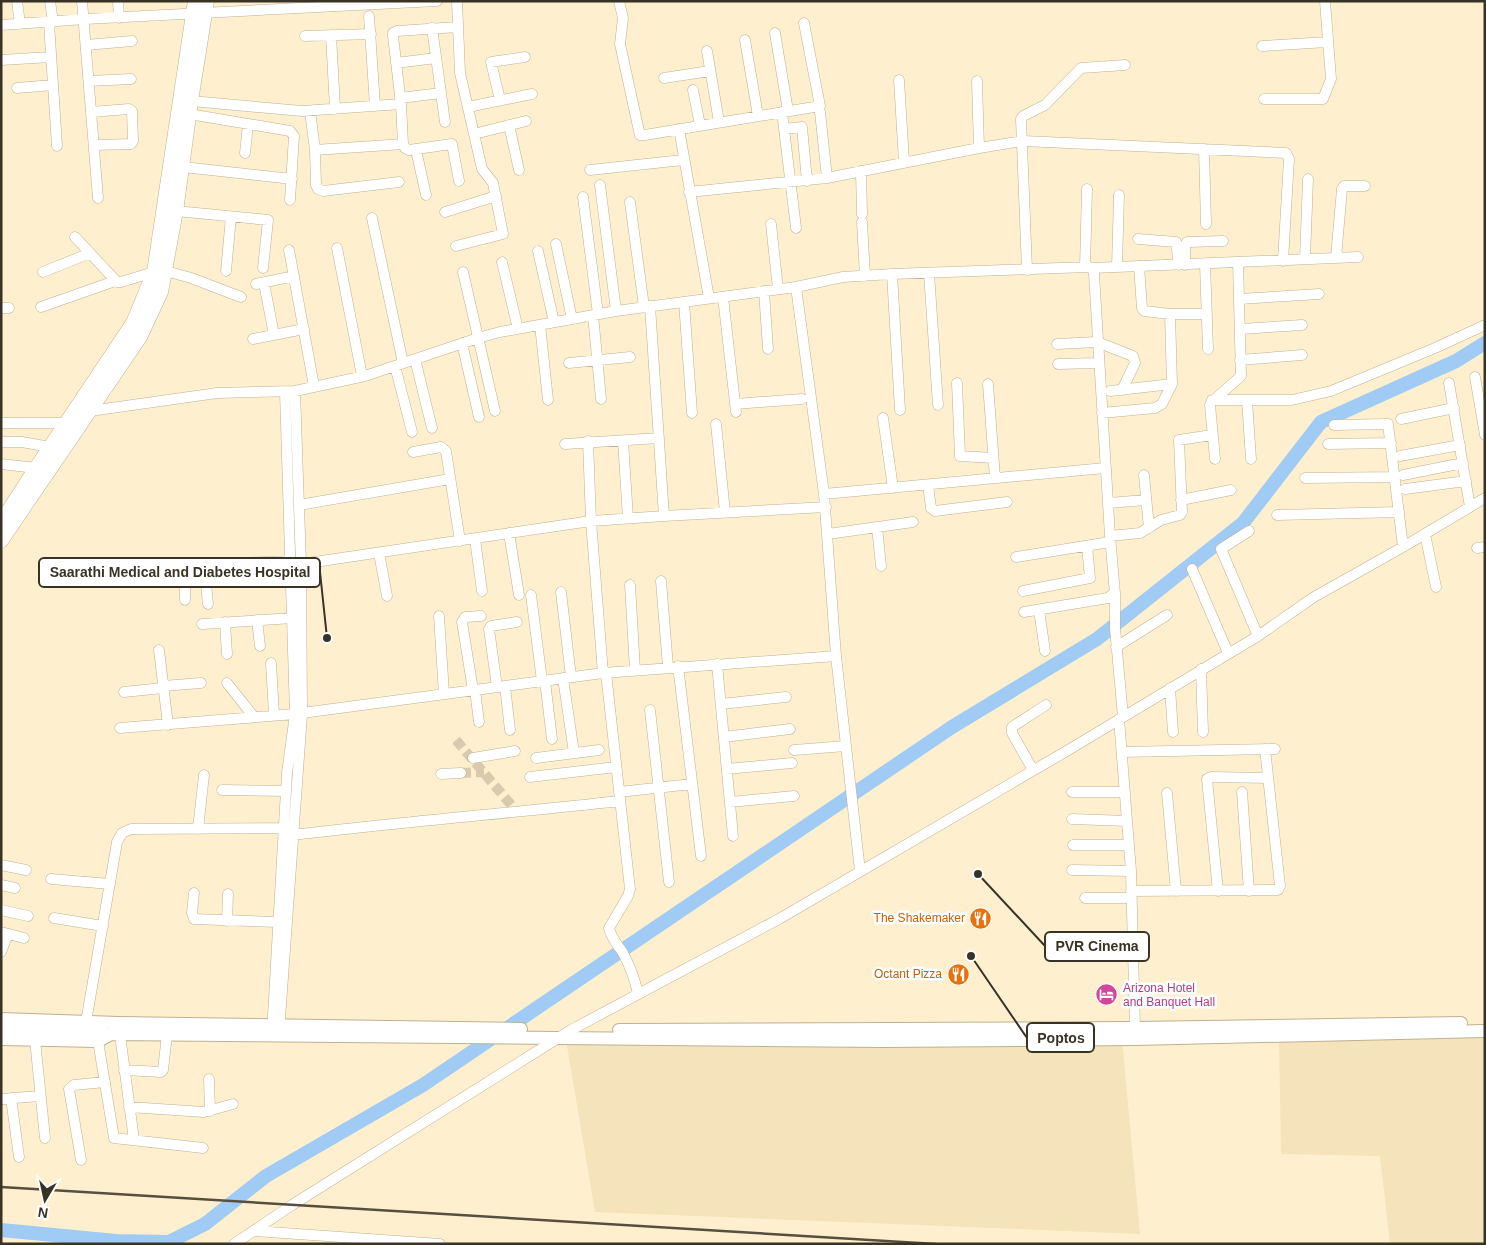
<svg xmlns="http://www.w3.org/2000/svg" width="1486" height="1245" font-family="Helvetica,sans-serif">
  <style>
    .built { fill: #f4e3bb }
    .lines { fill: none; stroke-linecap: round; stroke-linejoin: round }
    .river { stroke: #a0cbf5; stroke-width: 14 }
    .minor-tunnel { stroke: #d7caad; stroke-width: 10; stroke-dasharray: 10 5; stroke-linecap: butt }
    .minor-casing { stroke: #beb191; stroke-width: 11 }
    .major-casing { stroke: #beb191; stroke-width: 14 }
    .highway-casing { stroke: #beb191; stroke-width: 15 }
    .minor { stroke: #fff; stroke-width: 10 }
    .major { stroke: #fff; stroke-width: 12 }
    .highway { stroke: #fff; stroke-width: 14 }
    .rail { stroke: #564f3f; stroke-width: 2.5 }
    .labels { text-anchor: middle; stroke-width: 5; stroke-linejoin: round; paint-order: stroke }
    .food-label { font-size: 12px; fill: #c56008; stroke: #fff; text-anchor: end }
    .hotel-label { font-size: 12px; fill: #b23c85; stroke: #fff; text-anchor: start }
    .leader { fill: none; stroke: #393326; stroke-width: 2 }
    .callout-dot { fill: #393326; stroke: #fff; stroke-width: 2 }
    .callout { fill: #fff; stroke: #393326; stroke-width: 2 }
    .callout-label { font-size: 14px; text-anchor: middle; font-weight: bold; fill: #393326 }
  </style>
  <rect width="100%" height="100%" fill="#fef0cf"/>
  <path class="built" d="M 1485,1033 L 1485,1244 L 1390,1244 L 1380,1156 L 1281,1154 L 1279,1038 Z
    M 1122,1039 L 1140,1234 L 595,1212 L 566,1040 Z"/>
  <g class="lines">
    <path class="river" d="M 1,1230 L 116,1241 L 169,1242 L 205,1224 L 266,1176 L 423,1085 L 952,727 L 1097,639 L 1243,523 L 1321,422 L 1456,361 L 1485,343"/>
    <path class="minor-tunnel" d="M 456,740 L 518,813
      M 461,773 L 484,772"/>
    <defs>
      <path id="minor" d="M 17,1 L 20,24
        M 50,1 L 53,22
        M 82,1 L 98,198
        M 118,1 L 119,18
        M 619,1 L 623,18 L 620,44 L 639,131 L 640,135 L 645,135 L 820,106 L 804,23
        M 369,16 L 375,106
        M 49,23 L 57,146
        M 1,25 L 85,19 L 437,1
        M 458,27 L 397,31 L 393,33 L 393,36 L 401,104 L 403,144 L 405,148 L 409,150 L 452,144 L 459,181
        M 432,28 L 445,122
        M 775,33 L 788,111
        M 331,35 L 335,109
        M 305,36 L 371,34
        M 745,40 L 758,116
        M 86,45 L 132,41
        M 1262,46 L 1328,42
        M 707,51 L 719,122
        M 1,60 L 51,57
        M 396,63 L 436,58
        M 664,78 L 710,71
        M 899,80 L 904,162
        M 89,81 L 131,79
        M 977,81 L 979,148
        M 17,88 L 53,85
        M 693,90 L 700,125
        M 400,98 L 441,93
        M 1264,99 L 1323,99 L 1331,79 L 1325,1
        M 500,100 L 491,62 L 525,57
        M 191,101 L 302,111 L 401,104
        M 468,107 L 532,94
        M 310,111 L 315,150 L 316,185 L 318,189 L 323,191 L 399,182
        M 91,112 L 129,109 L 132,111 L 133,141 L 131,144 L 94,145
        M 782,112 L 796,228
        M 820,112 L 827,178
        M 189,114 L 290,131 L 294,136 L 290,200
        M 509,125 L 519,170
        M 679,129 L 709,298
        M 784,129 L 802,127 L 807,181
        M 474,134 L 526,121
        M 1204,149 L 1206,224
        M 315,150 L 403,144
        M 416,150 L 426,195
        M 245,153 L 248,124
        M 183,167 L 292,179
        M 590,170 L 683,160
        M 861,171 L 862,214
        M 600,185 L 616,311
        M 689,192 L 827,178 L 979,148 L 1023,141 L 1286,153 L 1289,159 L 1283,261
        M 583,197 L 598,314
        M 630,202 L 644,307
        M 176,211 L 268,220 L 263,268
        M 445,212 L 496,196
        M 372,218 L 403,363
        M 862,222 L 865,276
        M 771,224 L 778,289
        M 75,237 L 117,282 L 121,282 L 154,272
        M 1138,239 L 1176,242 L 1179,265
        M 556,244 L 572,319
        M 456,246 L 503,234 L 493,183 L 482,169 L 460,73 L 457,1
        M 337,248 L 362,376
        M 289,250 L 314,386
        M 538,251 L 554,322
        M 1336,258 L 1342,189 L 1344,186 L 1365,186
        M 1305,259 L 1308,179
        M 502,262 L 518,329
        M 1205,264 L 1208,349
        M 1185,265 L 1185,245 L 1187,242 L 1223,241
        M 1139,266 L 1142,308 L 1144,311 L 1170,314 L 1207,314
        M 1085,267 L 1087,189
        M 1117,267 L 1119,195
        M 1092,268 L 1358,257
        M 1027,270 L 1021,119 L 1023,116 L 1045,105 L 1081,68 L 1125,65
        M 166,271 L 191,278 L 241,297
        M 226,271 L 231,217
        M 43,272 L 90,253
        M 463,272 L 495,411
        M 929,273 L 938,405
        M 892,274 L 900,410
        M 264,283 L 274,335
        M 256,284 L 294,276
        M 796,287 L 824,494 L 836,656 L 860,871
        M 764,291 L 768,349
        M 723,297 L 736,412
        M 1239,299 L 1319,294
        M 684,302 L 692,413
        M 650,306 L 664,516
        M 41,307 L 115,281
        M 1,308 L 9,308
        M 593,315 L 601,399
        M 540,325 L 548,400
        M 1240,329 L 1302,325
        M 253,339 L 304,329
        M 462,343 L 479,417
        M 1057,344 L 1097,342 L 1133,356 L 1135,363 L 1122,390
        M 415,359 L 432,428
        M 1240,360 L 1302,355
        M 569,363 L 630,357
        M 1058,364 L 1098,363
        M 395,366 L 412,432
        M 1475,377 L 1485,435
        M 957,383 L 960,456 L 993,458
        M 1449,383 L 1470,507
        M 988,384 L 995,478
        M 1110,391 L 1172,384
        M 1215,399 L 1241,376 L 1238,262
        M 1247,400 L 1251,459
        M 735,404 L 802,399
        M 90,411 L 217,393 L 295,391 L 365,376 L 478,338 L 500,332 L 616,311 L 796,287 L 843,277 L 892,274 L 1089,267 L 1092,268 L 1094,274 L 1110,536 L 1115,594 L 1115,628 L 1123,717
        M 1102,413 L 1155,408 L 1162,404 L 1172,384 L 1170,314
        M 883,418 L 893,488
        M 1401,419 L 1454,408
        M 1,423 L 67,423
        M 716,424 L 725,512
        M 1334,425 L 1388,424 L 1403,547
        M 588,441 L 591,521 L 603,673
        M 623,441 L 628,518
        M 1,442 L 22,442 L 50,447
        M 565,444 L 659,438
        M 1328,444 L 1391,443
        M 413,452 L 441,447 L 446,451 L 460,541
        M 1400,456 L 1460,445
        M 1215,459 L 1210,405 L 1212,400 L 1292,400 L 1331,391 L 1435,348 L 1485,325
        M 1,464 L 36,468
        M 1144,475 L 1149,528
        M 1403,475 L 1463,463
        M 1305,478 L 1395,477
        M 928,485 L 931,508 L 935,511 L 1007,502
        M 1405,489 L 1466,481
        M 824,494 L 1105,468
        M 1181,500 L 1231,490
        M 1108,503 L 1146,500
        M 299,505 L 450,479
        M 1277,515 L 1399,512
        M 877,527 L 881,566
        M 1249,531 L 1221,549 L 1258,636
        M 509,533 L 519,595
        M 828,534 L 913,522
        M 1425,534 L 1436,587
        M 1110,536 L 1140,533 L 1161,520 L 1180,515 L 1182,512 L 1179,440 L 1212,435
        M 475,539 L 482,591
        M 1477,548 L 1485,547
        M 379,553 L 387,596
        M 1016,557 L 1110,542
        M 204,564 L 208,604
        M 301,564 L 591,521 L 664,516 L 826,507
        M 1192,569 L 1228,653
        M 661,581 L 668,667
        M 630,585 L 635,670
        M 1023,591 L 1090,578 L 1087,546
        M 561,592 L 571,677
        M 531,595 L 542,681
        M 185,600 L 185,565 L 291,561
        M 1039,610 L 1045,651
        M 1024,612 L 1108,598 L 1115,592
        M 439,616 L 444,694
        M 257,620 L 260,646
        M 225,622 L 227,654
        M 202,624 L 293,618
        M 1116,647 L 1167,615
        M 159,650 L 168,725
        M 271,663 L 274,715
        M 717,664 L 733,836
        M 678,666 L 701,856
        M 1201,669 L 1203,732
        M 606,673 L 630,889 L 628,896 L 609,928 C 611,938 618,945 623,953 C 630,966 635,980 638,994
        M 563,678 L 574,753
        M 545,681 L 552,739
        M 227,683 L 254,717
        M 163,686 L 201,683
        M 505,686 L 510,730
        M 497,687 L 489,629 L 491,626 L 517,622
        M 1170,688 L 1173,732
        M 473,690 L 462,622 L 465,617 L 481,616
        M 475,690 L 479,722
        M 124,692 L 163,688
        M 721,704 L 786,697
        M 650,710 L 669,882
        M 302,713 L 603,673 L 836,656
        M 1119,719 L 1131,871 L 1135,1028
        M 120,728 L 295,714
        M 724,737 L 790,729
        M 794,750 L 846,746
        M 1122,752 L 1275,749
        M 473,758 L 515,751
        M 536,758 L 599,750
        M 727,769 L 792,763
        M 1033,770 L 1012,733 L 1012,727 L 1046,705
        M 441,774 L 461,773
        M 530,777 L 616,767
        M 222,790 L 286,791
        M 619,792 L 692,784
        M 1072,792 L 1125,792
        M 1242,792 L 1249,891
        M 1167,793 L 1176,891
        M 730,802 L 794,796
        M 1072,819 L 1127,821
        M 198,829 L 204,775
        M 293,835 C 402,822 511,813 620,801
        M 1073,845 L 1129,845
        M 1,865 L 26,870
        M 1072,870 L 1131,871
        M 51,879 L 110,884
        M 1,885 L 15,888
        M 1131,891 L 1278,890 L 1280,886 L 1265,749
        M 1218,891 L 1207,779 L 1211,777 L 1268,778
        M 194,893 L 192,913 L 194,919 L 277,922
        M 1085,898 L 1131,898
        M 1,910 L 28,916
        M 54,918 L 103,926
        M 227,921 L 228,894
        M 1,932 L 24,938
        M 1,952 L 8,934
        M 86,1022 L 117,842 L 122,833 L 131,829 L 284,828
        M 279,1032 L 302,715 L 301,564 L 295,391
        M 272,1033 L 287,773 L 295,714 L 285,392
        M 120,1035 L 134,1140
        M 35,1040 L 45,1138
        M 98,1041 L 114,1138 L 203,1148
        M 124,1070 L 161,1072 L 163,1070 L 167,1035
        M 209,1079 L 210,1111
        M 11,1098 L 19,1157
        M 1,1099 L 40,1096
        M 129,1107 L 204,1112 L 233,1104
        M 81,1160 L 69,1089 L 74,1085 L 105,1082
        M 255,1231 L 440,1244
        M 234,1244 L 292,1205 L 571,1030 L 779,919 L 1070,749 L 1258,636 L 1314,597 L 1403,547 L 1485,498"/>
      <path id="major" d="M 1,1019 L 118,1023 L 521,1029
        M 1,1029 L 57,1029 L 104,1034
        M 619,1030 L 1135,1028 L 1461,1023
        M 1,1039 L 98,1041 L 111,1034 L 882,1041 L 1135,1039 L 1485,1031"/>
      <path id="highway" d="M 1,522 L 36,468 L 133,323 L 154,272 L 195,1
        M 1,541 L 140,337 L 161,292 L 176,211 L 191,101 L 207,1"/>
    </defs>
    <use href="#minor" class="minor-casing"/>
    <use href="#major" class="major-casing"/>
    <use href="#highway" class="highway-casing"/>
    <use href="#minor" class="minor"/>
    <use href="#major" class="major"/>
    <use href="#highway" class="highway"/>
    <path class="rail" d="M 1,1187 L 936,1244"/>
  </g>
  <defs>
    <symbol id="restaurant-disc" viewBox="-11 -11 22 22"><circle r="9.5" fill="#e8710a" stroke="#fff"/><path d="M-5-6h1v4h1v-4h1v4h1v-4h1v5L-1.5 .5V6h-2V.5L-5-1ZM5-6V6H3V1.5H1.5Q1.5-4 5-6Z" fill="#fff"/></symbol>
    <symbol id="hotel-disc" viewBox="-11 -11 22 22"><circle r="9.5" fill="#d1479c" stroke="#fff"/><path d="M-6-4.5h1.5V1H6V5H4.5V3h-9V5H-6ZM-4 0a1.8 1.8 0 1 1 3.6 0ZM.5 0V-2.5h3Q6-2.5 6 0Z" fill="#fff"/></symbol>
  </defs>
  <g fill-rule="evenodd">
    <use href="#restaurant-disc" x="968" y="906" width="25" height="25"/>
    <use href="#restaurant-disc" x="946" y="962" width="25" height="25"/>
    <use href="#hotel-disc" x="1094" y="982" width="25" height="25"/>
  </g>
  <g class="labels">
    <g class="food-label">
      <text x="965" y="922">The Shakemaker</text>
      <text x="942" y="978">Octant Pizza</text>
    </g>
    <g class="hotel-label">
      <text x="1123" y="992">Arizona Hotel<tspan x="1123" dy="14">and Banquet Hall</tspan></text>
    </g>
  </g>
  <path class="leader" d="M327 638L320 572M978 874L1045 946M971 956L1027 1038"/>
  <g class="callout-dot">
    <circle cx="327" cy="638" r="5"/>
    <circle cx="978" cy="874" r="5"/>
    <circle cx="971" cy="956" r="5"/>
  </g>
  <g class="callout">
    <rect x="39" y="558" width="281" height="29" rx="5"/>
    <rect x="1045" y="932" width="104" height="29" rx="5"/>
    <rect x="1027" y="1023" width="67" height="29" rx="5"/>
  </g>
  <g class="callout-label">
    <text x="180" y="577">Saarathi Medical and Diabetes Hospital</text>
    <text x="1097" y="951">PVR Cinema</text>
    <text x="1061" y="1043">Poptos</text>
  </g>
  <rect width="1486" height="1245" fill="none" stroke="#393326" stroke-width="5"/>
  <g transform="translate(45 1200) rotate(189)" stroke="#ffffff" stroke-width="4" paint-order="stroke">
  <path d="M0-4L9 19L0 12L-9 19Z" fill="#393326"/>
  <text y="-8" font-size="14" font-weight="bold" text-anchor="middle" fill="#393326">N</text>
  </g>
</svg>
